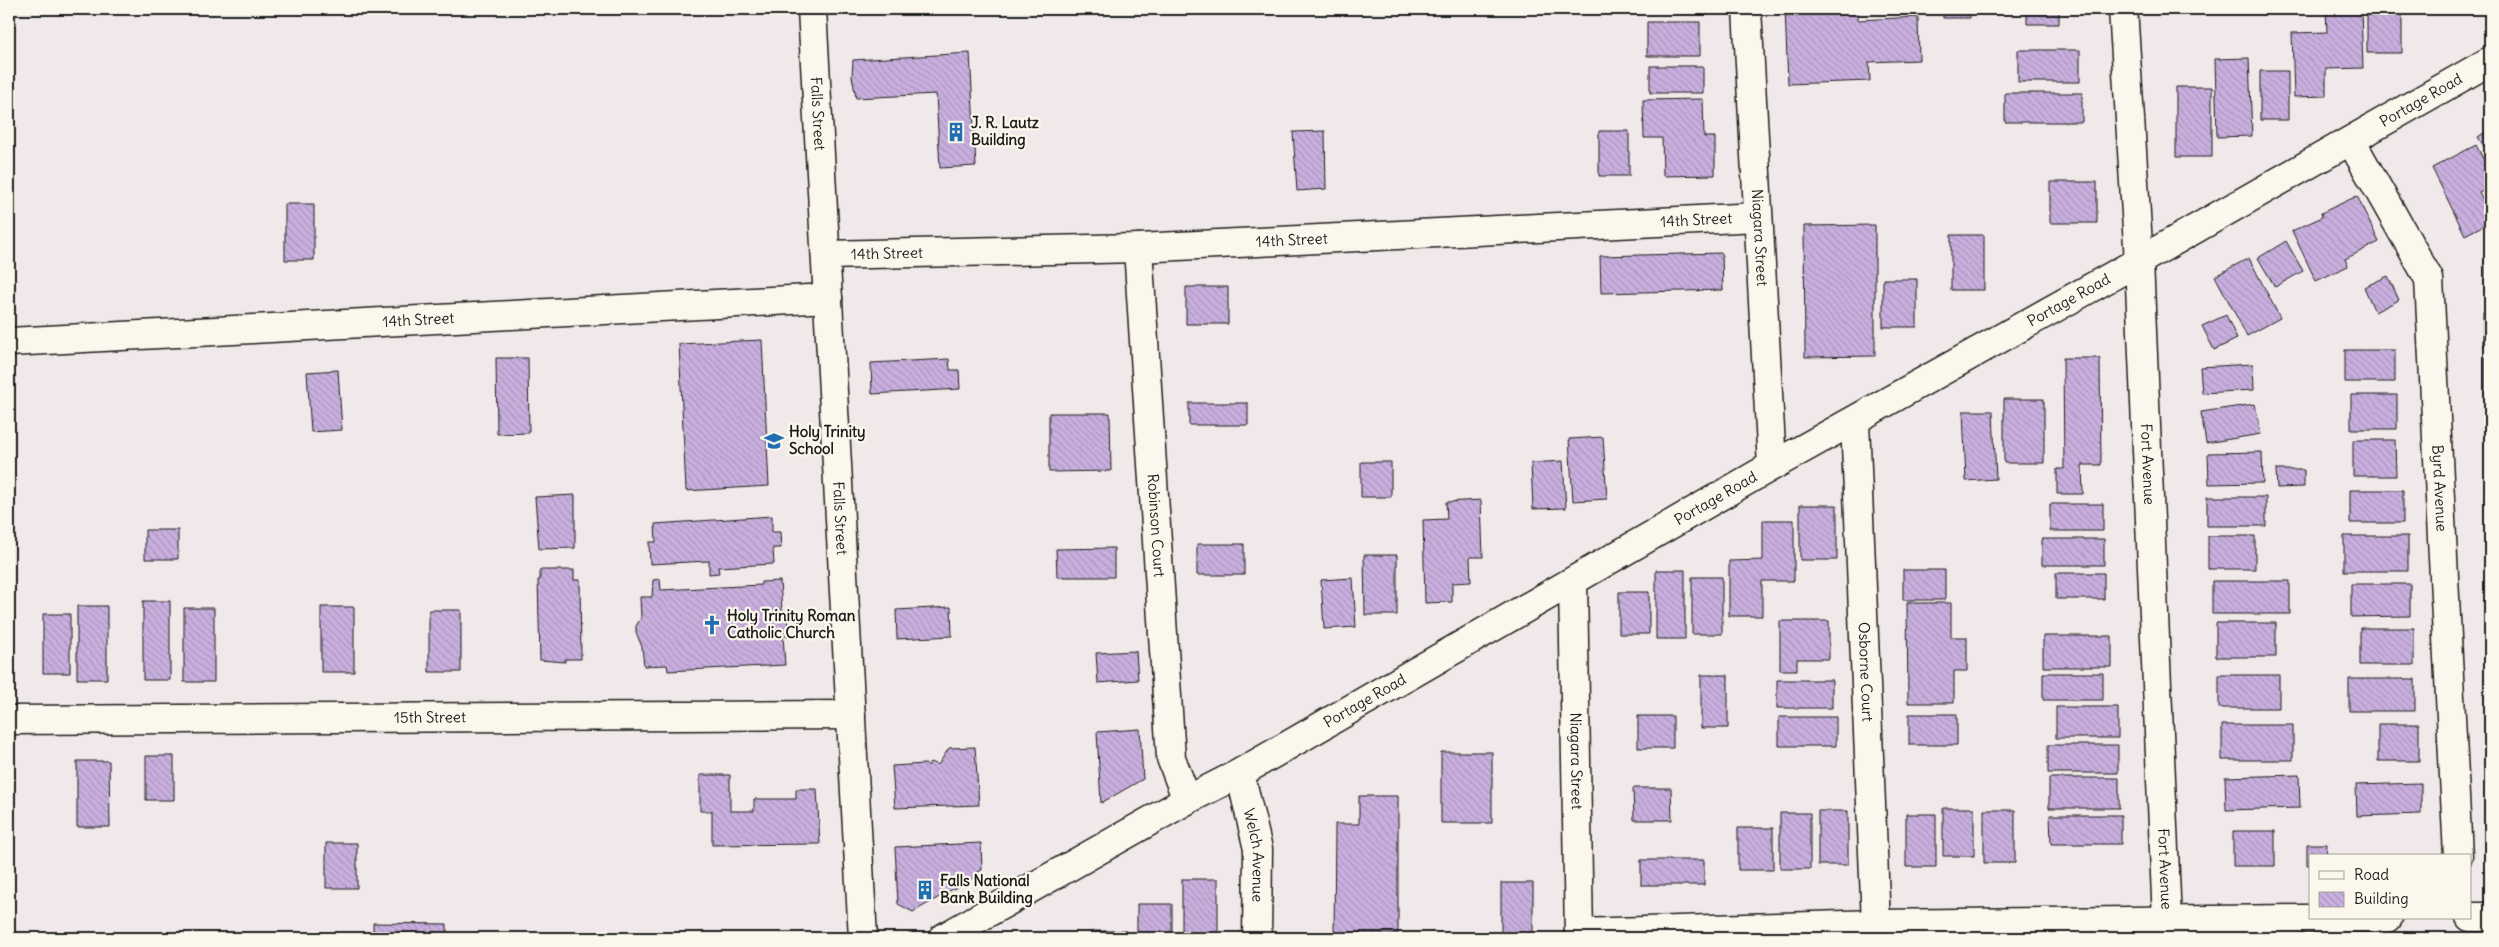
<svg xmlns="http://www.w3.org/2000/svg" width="2499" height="947" font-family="Delius,sans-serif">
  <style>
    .building { fill: url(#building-back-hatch); stroke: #1c1c1c }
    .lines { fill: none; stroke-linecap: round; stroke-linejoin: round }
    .minor-casing { stroke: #1c1c1c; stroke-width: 31 }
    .minor { stroke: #fbf7ec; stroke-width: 28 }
    .labels { text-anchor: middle; stroke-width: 4.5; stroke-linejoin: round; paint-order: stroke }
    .street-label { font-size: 15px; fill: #1c1c1c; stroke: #fbf7ec }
    .poi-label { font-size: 15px; font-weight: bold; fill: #1c1c1c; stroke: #fbf7ec; text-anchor: start }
  </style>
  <defs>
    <pattern id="building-back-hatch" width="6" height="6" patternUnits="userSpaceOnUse" patternTransform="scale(1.25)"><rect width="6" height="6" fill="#c8afde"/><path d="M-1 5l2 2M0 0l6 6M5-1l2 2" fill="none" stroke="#ab96be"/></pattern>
  </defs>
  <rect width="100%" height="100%" fill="#f1e9e9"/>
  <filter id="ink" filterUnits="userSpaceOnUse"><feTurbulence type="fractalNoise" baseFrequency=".02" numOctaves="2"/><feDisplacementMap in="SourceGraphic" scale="10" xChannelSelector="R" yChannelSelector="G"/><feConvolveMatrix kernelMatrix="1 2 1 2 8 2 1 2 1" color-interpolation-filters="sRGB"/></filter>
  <g filter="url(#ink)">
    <path class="building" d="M 1785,9 L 1858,9 L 1858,20 L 1918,17 L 1919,60 L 1869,62 L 1870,81 L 1788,84 Z
      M 1943,9 L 1970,9 L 1970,18 L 1943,18 Z
      M 2027,9 L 2059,9 L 2059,24 L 2027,24 Z
      M 2326,9 L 2361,9 L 2363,68 L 2326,69 L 2326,96 L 2294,97 L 2292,33 L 2327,32 Z
      M 2367,9 L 2402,9 L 2402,53 L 2367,53 Z
      M 1647,22 L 1700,22 L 1700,56 L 1647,56 Z
      M 2018,50 L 2080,50 L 2080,82 L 2018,82 Z
      M 970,53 L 976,166 L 940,168 L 936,94 L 856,98 L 852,76 L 853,60 Z
      M 2249,58 L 2252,136 L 2217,137 L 2215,59 Z
      M 1650,66 L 1703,66 L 1703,93 L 1650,93 Z
      M 2260,71 L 2288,71 L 2288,120 L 2260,120 Z
      M 2176,87 L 2212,87 L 2212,157 L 2176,157 Z
      M 2005,93 L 2082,93 L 2082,122 L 2005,122 Z
      M 1703,99 L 1704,137 L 1715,137 L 1715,175 L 1663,176 L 1662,138 L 1644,138 L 1643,100 Z
      M 2490,129 L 2490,156 L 2478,137 Z
      M 1325,131 L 1326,189 L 1297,191 L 1293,132 Z
      M 1599,131 L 1629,131 L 1629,176 L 1599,176 Z
      M 2476,145 L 2490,172 L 2490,186 L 2479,192 L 2490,214 L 2490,222 L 2465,235 L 2432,168 Z
      M 2050,182 L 2097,182 L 2097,223 L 2050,223 Z
      M 2357,196 L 2379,242 L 2345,259 L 2348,266 L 2316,281 L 2292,231 L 2322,217 L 2321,213 Z
      M 285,204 L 314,204 L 314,260 L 285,260 Z
      M 1875,225 L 1875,356 L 1805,357 L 1804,226 Z
      M 1951,235 L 1984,235 L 1984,290 L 1951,290 Z
      M 2286,241 L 2303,271 L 2275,287 L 2258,258 Z
      M 1722,253 L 1723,290 L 1601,293 L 1600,256 Z
      M 2249,258 L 2280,318 L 2247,336 L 2215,276 Z
      M 2486,266 L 2490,266 L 2490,303 L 2486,303 Z
      M 2388,276 L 2399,300 L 2375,312 L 2364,287 Z
      M 1883,279 L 1917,279 L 1917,327 L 1883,327 Z
      M 1186,287 L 1228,287 L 1228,324 L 1186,324 Z
      M 2483,312 L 2490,312 L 2490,345 L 2483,345 Z
      M 2226,315 L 2237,339 L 2214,350 L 2202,326 Z
      M 762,340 L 769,486 L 686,491 L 679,344 Z
      M 2345,350 L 2395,350 L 2395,382 L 2345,382 Z
      M 496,358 L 528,358 L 529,433 L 497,434 Z
      M 2063,358 L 2100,358 L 2101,465 L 2082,465 L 2083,494 L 2057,494 L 2057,469 L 2064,469 Z
      M 2485,358 L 2490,358 L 2490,393 L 2485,393 Z
      M 949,359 L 950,370 L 959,370 L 960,389 L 872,394 L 871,363 Z
      M 2253,364 L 2254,390 L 2202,393 L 2200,367 Z
      M 338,370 L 342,430 L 311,432 L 307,372 Z
      M 2351,395 L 2397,395 L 2397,429 L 2351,429 Z
      M 2004,399 L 2044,399 L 2044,463 L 2004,463 Z
      M 1189,403 L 1248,403 L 1248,425 L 1189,425 Z
      M 2255,404 L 2261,434 L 2206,443 L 2201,412 Z
      M 2488,406 L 2490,406 L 2490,439 L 2488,439 Z
      M 1963,411 L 1993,411 L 1996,479 L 1966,481 Z
      M 1049,413 L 1110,413 L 1111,471 L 1049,472 Z
      M 1603,437 L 1607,499 L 1573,501 L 1569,439 Z
      M 2353,440 L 2395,440 L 2396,476 L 2353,476 Z
      M 2262,452 L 2263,483 L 2209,484 L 2208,453 Z
      M 1563,461 L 1566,508 L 1533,509 L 1531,463 Z
      M 1361,462 L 1391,462 L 1391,497 L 1361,497 Z
      M 2276,470 L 2304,470 L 2304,487 L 2277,488 Z
      M 2350,490 L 2403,490 L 2403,523 L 2350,523 Z
      M 575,495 L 575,548 L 539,549 L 535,497 Z
      M 2207,497 L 2266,497 L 2266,526 L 2207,526 Z
      M 1481,500 L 1483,557 L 1470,557 L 1471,582 L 1452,583 L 1452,602 L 1425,603 L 1423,520 L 1447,519 L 1446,502 Z
      M 2050,504 L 2103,504 L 2103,531 L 2050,531 Z
      M 1800,505 L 1837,505 L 1837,560 L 1800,560 Z
      M 772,516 L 772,532 L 780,532 L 781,548 L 773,548 L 774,564 L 718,567 L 719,573 L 709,574 L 709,561 L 650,564 L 649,542 L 656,542 L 655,524 Z
      M 1763,520 L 1794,520 L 1794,581 L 1762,581 L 1762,616 L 1729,616 L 1729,561 L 1763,560 Z
      M 145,530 L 178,530 L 178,559 L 145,559 Z
      M 2208,536 L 2255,536 L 2255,569 L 2208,569 Z
      M 2344,536 L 2408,536 L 2408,571 L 2344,571 Z
      M 2042,539 L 2104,539 L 2104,565 L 2042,565 Z
      M 1197,544 L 1244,544 L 1244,575 L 1197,575 Z
      M 1114,548 L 1114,577 L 1057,577 L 1056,549 Z
      M 1364,555 L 1397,555 L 1397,615 L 1365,615 Z
      M 540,570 L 574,570 L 574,580 L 580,580 L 581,659 L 565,659 L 565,662 L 540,660 L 538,580 L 540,580 Z
      M 1656,570 L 1685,570 L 1685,639 L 1656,639 Z
      M 1903,570 L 1945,570 L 1945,600 L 1903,600 Z
      M 2056,573 L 2104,573 L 2104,599 L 2056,599 Z
      M 1692,577 L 1722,577 L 1722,634 L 1692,634 Z
      M 1353,578 L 1356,627 L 1324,629 L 1321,580 Z
      M 660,579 L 661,590 L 761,585 L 761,582 L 780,581 L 782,611 L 787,611 L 788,636 L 783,636 L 785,665 L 668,671 L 667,665 L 644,666 L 642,647 L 636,632 L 636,626 L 641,618 L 640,597 L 652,597 L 653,580 Z
      M 2212,581 L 2290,581 L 2290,614 L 2212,614 Z
      M 2351,584 L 2410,584 L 2410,616 L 2351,617 Z
      M 1619,592 L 1649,592 L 1649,634 L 1619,634 Z
      M 143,601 L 170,601 L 170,680 L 143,680 Z
      M 1907,603 L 1951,603 L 1951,637 L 1967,637 L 1967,671 L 1954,671 L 1954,703 L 1908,703 Z
      M 77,606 L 107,606 L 107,679 L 77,679 Z
      M 321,607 L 354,607 L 354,672 L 321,672 Z
      M 951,607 L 952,636 L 897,639 L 896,610 Z
      M 184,608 L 214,608 L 214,682 L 184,682 Z
      M 429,610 L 461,610 L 461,672 L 429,672 Z
      M 43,614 L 70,614 L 70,673 L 43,673 Z
      M 1780,621 L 1829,621 L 1829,659 L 1797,659 L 1797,670 L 1780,670 Z
      M 2216,623 L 2276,623 L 2276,657 L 2216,657 Z
      M 2360,628 L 2414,628 L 2414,665 L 2360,665 Z
      M 2043,636 L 2112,636 L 2112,667 L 2043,667 Z
      M 1136,651 L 1138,680 L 1098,683 L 1096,653 Z
      M 2043,673 L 2103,673 L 2103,700 L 2043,700 Z
      M 1701,675 L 1728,675 L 1728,728 L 1701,728 Z
      M 2219,675 L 2279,675 L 2279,708 L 2219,708 Z
      M 2349,679 L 2415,679 L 2415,711 L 2349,711 Z
      M 1777,680 L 1832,680 L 1832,708 L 1777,708 Z
      M 2056,707 L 2118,707 L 2118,738 L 2056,738 Z
      M 1909,714 L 1957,714 L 1957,745 L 1909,745 Z
      M 1638,716 L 1673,716 L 1673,748 L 1638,748 Z
      M 1779,717 L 1836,717 L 1836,746 L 1779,746 Z
      M 2378,724 L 2419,724 L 2419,761 L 2378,761 Z
      M 2222,725 L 2293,725 L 2293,760 L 2222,760 Z
      M 1140,729 L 1143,779 L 1101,803 L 1097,732 Z
      M 2048,745 L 2118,745 L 2118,773 L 2048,773 Z
      M 975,747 L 979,805 L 895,808 L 892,766 L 925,764 L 928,766 L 930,762 L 938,765 L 949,748 Z
      M 1441,752 L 1492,752 L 1492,823 L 1441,823 Z
      M 146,756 L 174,756 L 174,800 L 146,800 Z
      M 77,761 L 109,761 L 110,827 L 77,827 Z
      M 700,775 L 730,775 L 730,811 L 754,811 L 754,799 L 796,799 L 796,789 L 817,789 L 820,844 L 712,845 L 712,811 L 700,811 Z
      M 2299,775 L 2300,808 L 2226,810 L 2225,777 Z
      M 2049,778 L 2119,778 L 2119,808 L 2049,808 Z
      M 2421,783 L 2421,814 L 2357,816 L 2356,785 Z
      M 1633,788 L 1671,788 L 1672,820 L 1634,820 Z
      M 1359,796 L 1398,796 L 1398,934 L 1334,934 L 1335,824 L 1359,824 Z
      M 1943,808 L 1974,808 L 1974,856 L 1943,856 Z
      M 1984,810 L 2015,810 L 2015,863 L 1984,863 Z
      M 1818,811 L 1848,811 L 1848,865 L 1818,865 Z
      M 1780,813 L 1810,813 L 1810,869 L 1780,869 Z
      M 1906,814 L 1936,814 L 1936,867 L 1906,867 Z
      M 2050,815 L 2121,815 L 2121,844 L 2051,844 Z
      M 1738,828 L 1773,828 L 1773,870 L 1738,870 Z
      M 2233,831 L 2275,831 L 2275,866 L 2233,866 Z
      M 326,843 L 357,843 L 357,888 L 326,888 Z
      M 981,843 L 982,870 L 974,874 L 976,876 L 913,912 L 898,904 L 895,847 Z
      M 2307,844 L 2327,844 L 2326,856 L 2310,856 L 2310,865 L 2307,865 Z
      M 1641,860 L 1704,860 L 1704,885 L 1641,885 Z
      M 1182,879 L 1218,879 L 1218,938 L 1182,938 Z
      M 1501,883 L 1533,883 L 1533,934 L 1501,934 Z
      M 1137,904 L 1172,904 L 1172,938 L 1137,938 Z
      M 373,923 L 447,924 L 447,938 L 373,938 Z
      M 1093,931 L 1126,931 L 1126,938 L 1093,938 Z"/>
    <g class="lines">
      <defs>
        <g id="minor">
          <path id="s1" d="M 812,9 L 863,938"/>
          <path id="s2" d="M 1747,9 L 1772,466"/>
          <path id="s3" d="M 2123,9 L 2139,261 L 2167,921"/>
          <path id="s4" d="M 2351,141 L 2429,279 L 2458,856"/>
          <path id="s5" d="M 1138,248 L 1171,758 L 1187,800"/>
          <path id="s6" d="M 826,255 L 1138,248 L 1758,217"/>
          <path id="s7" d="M 9,342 L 828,298"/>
          <path id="s8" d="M 1855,421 L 1876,924"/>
          <path id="s9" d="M 1573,582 L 1579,938"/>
          <path id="s10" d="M 9,720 L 851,715"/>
          <path id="s11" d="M 1240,773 L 1258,849 L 1257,938"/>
          <path d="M 2470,917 L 2490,917"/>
          <path d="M 1579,933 L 1876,924 L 2388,918"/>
          <path id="s12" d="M 943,938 L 1187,800 L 1240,773 L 1772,466 L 2139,261 L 2490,61"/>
        </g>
      </defs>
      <use href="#minor" class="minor-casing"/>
      <use href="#minor" class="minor"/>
    </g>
  </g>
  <defs>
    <symbol id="building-bare" viewBox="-9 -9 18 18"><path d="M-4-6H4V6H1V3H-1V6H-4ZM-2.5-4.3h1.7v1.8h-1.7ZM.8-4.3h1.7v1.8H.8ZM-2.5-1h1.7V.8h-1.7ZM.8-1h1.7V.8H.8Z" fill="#1f6fb2" stroke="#fbf7ec" stroke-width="2.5" paint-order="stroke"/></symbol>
    <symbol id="school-bare" viewBox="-9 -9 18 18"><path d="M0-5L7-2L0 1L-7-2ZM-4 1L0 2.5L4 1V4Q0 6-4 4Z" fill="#1f6fb2" stroke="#fbf7ec" stroke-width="2.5" paint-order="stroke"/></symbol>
    <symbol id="church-bare" viewBox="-9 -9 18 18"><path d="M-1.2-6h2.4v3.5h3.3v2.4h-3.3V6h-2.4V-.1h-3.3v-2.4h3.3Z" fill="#1f6fb2" stroke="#fbf7ec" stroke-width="2.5" paint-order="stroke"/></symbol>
  </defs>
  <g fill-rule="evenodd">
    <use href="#building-bare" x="942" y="118" width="28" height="28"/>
    <use href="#school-bare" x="760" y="427" width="28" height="28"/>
    <use href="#church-bare" x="698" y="611" width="28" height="28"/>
    <use href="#building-bare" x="911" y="876" width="28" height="28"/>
  </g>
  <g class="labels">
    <g class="street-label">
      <text dy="5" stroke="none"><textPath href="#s12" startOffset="1699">Portage Road</textPath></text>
      <text dy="5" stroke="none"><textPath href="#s1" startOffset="105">Falls Street</textPath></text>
      <text dy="5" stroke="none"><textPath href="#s6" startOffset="871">14th Street</textPath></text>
      <text dy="5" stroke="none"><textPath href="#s2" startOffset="229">Niagara Street</textPath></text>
      <text dy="5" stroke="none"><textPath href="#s6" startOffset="466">14th Street</textPath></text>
      <text dy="5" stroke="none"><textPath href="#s6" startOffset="61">14th Street</textPath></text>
      <text dy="5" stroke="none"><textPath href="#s12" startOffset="1294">Portage Road</textPath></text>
      <text dy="5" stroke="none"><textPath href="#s7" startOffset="410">14th Street</textPath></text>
      <text dy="5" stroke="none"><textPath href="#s3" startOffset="456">Fort Avenue</textPath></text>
      <text dy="5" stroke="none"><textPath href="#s4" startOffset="368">Byrd Avenue</textPath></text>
      <text dy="5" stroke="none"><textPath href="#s12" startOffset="889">Portage Road</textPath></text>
      <text dy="5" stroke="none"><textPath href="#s1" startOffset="510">Falls Street</textPath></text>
      <text dy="5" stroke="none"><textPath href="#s5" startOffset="278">Robinson Court</textPath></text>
      <text dy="5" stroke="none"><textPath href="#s8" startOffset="251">Osborne Court</textPath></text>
      <text dy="5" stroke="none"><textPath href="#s12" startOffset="484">Portage Road</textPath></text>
      <text dy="5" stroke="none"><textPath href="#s10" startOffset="421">15th Street</textPath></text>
      <text dy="5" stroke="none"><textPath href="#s9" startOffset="179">Niagara Street</textPath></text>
      <text dy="5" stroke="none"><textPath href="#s11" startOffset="84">Welch Avenue</textPath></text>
      <text dy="5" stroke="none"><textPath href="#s3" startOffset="861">Fort Avenue</textPath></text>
    </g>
    <g class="poi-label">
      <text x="971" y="128">J. R. Lautz<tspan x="971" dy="17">Building</tspan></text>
      <text x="789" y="437">Holy Trinity<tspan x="789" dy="17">School</tspan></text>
      <text x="727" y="621">Holy Trinity Roman<tspan x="727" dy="17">Catholic Church</tspan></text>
      <text x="940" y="886">Falls National<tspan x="940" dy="17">Bank Building</tspan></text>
    </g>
  </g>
  <rect width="2499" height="947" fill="none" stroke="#fbf7ec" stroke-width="30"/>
  <rect x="15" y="15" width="2469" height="917" fill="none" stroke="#1c1c1c" stroke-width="2" filter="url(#ink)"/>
  <rect x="2309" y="854" width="162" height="65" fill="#fbf7ec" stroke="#a29f99"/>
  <rect x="2319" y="871" width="25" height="8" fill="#fbf7ec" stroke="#a29f99"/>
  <text x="2354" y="880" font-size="15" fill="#1c1c1c">Road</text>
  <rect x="2319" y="892" width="25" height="15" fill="url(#building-back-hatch)" stroke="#a29f99"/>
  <text x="2354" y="904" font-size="15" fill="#1c1c1c">Building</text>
</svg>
